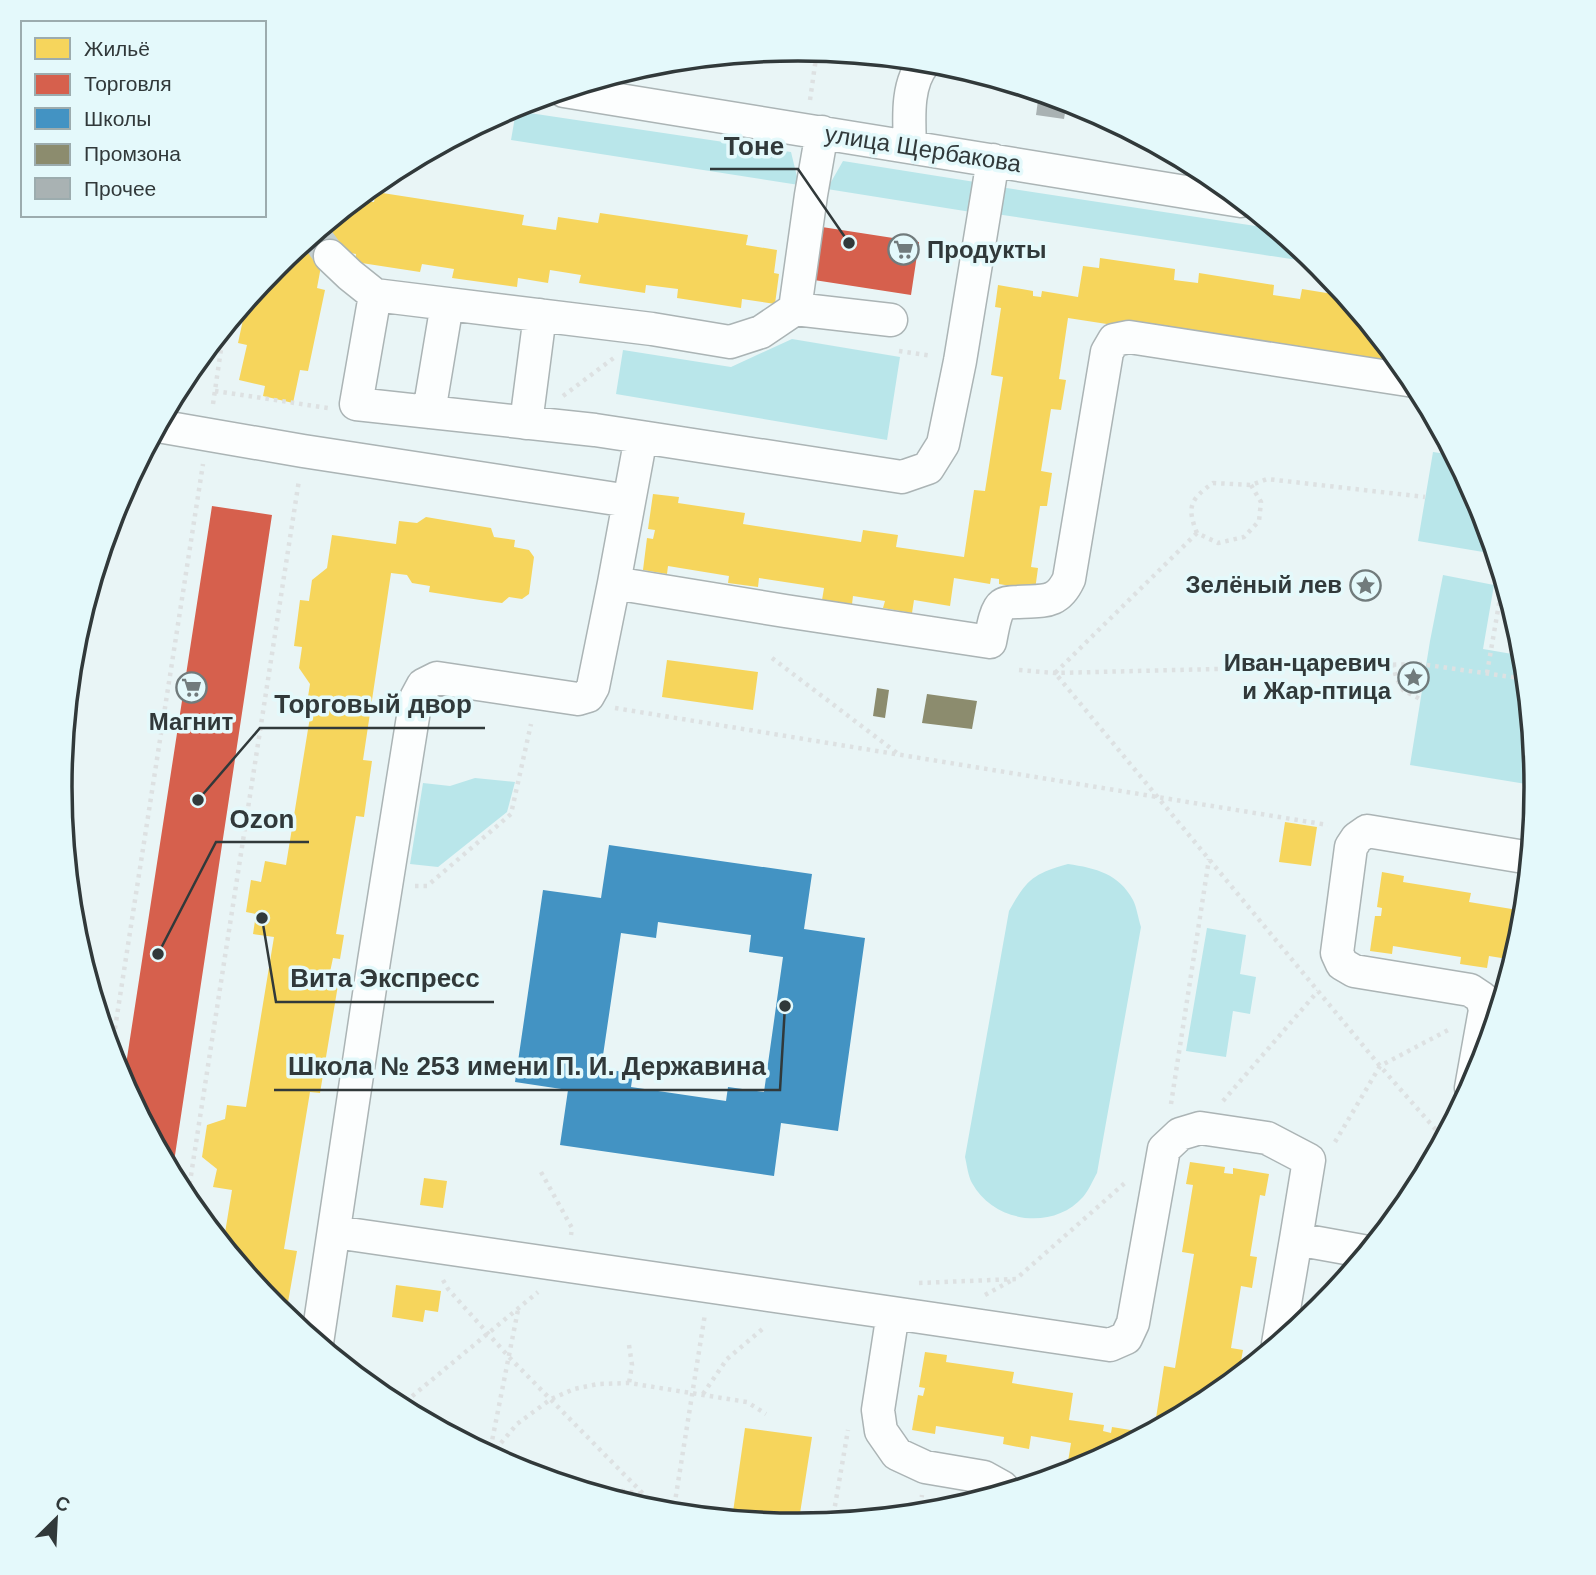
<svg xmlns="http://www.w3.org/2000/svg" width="1596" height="1575" font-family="Arial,sans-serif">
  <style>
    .green { fill: #b9e6ea }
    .homes { fill: #f6d55c }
    .shops { fill: #d6604d }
    .schools { fill: #4393c3; fill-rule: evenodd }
    .industry { fill: #8c8c6e }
    .building { fill: #a9b2b3 }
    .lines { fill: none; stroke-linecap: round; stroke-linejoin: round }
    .minor-tunnel { stroke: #c4cfd0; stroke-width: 32; stroke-dasharray: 32 16; stroke-linecap: butt }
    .minor-casing { stroke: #abb4b5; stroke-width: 35 }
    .path { stroke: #dde1e2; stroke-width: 4.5; stroke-dasharray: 3.5 5; stroke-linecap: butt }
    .minor { stroke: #fcfefe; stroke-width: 32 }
    .labels { text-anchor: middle; stroke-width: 7; stroke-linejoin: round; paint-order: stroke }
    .street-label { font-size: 24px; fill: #31393a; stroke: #e4f9fb }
    .poi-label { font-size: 24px; font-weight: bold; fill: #31393a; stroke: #e4f9fb; text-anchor: end }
    .rim { fill: none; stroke: #31393a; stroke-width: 3.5 }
    .leader { fill: none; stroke: #31393a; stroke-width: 2.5 }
    .callout-dot { fill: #31393a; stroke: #e4f9fb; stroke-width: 2.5 }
    .callout-label { font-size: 26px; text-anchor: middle; font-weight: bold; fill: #31393a; stroke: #e4f9fb; stroke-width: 7; stroke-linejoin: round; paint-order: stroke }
  </style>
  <rect width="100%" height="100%" fill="#e9f5f6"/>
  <path class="green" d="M 516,111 L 791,152 L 799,185 L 511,140 Z
    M 843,161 L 975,182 L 971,212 L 827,189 Z
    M 1000,187 L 1276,229 L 1317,263 L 996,214 Z
    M 792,339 L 900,357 L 887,440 L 616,394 L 623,350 L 731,367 Z
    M 1433,452 L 1454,455 L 1480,505 L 1495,554 L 1418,541 Z
    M 1443,575 L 1494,585 L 1483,649 L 1524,656 L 1532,746 L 1526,784 L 1410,765 L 1430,641 Z
    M 475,778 L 515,782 L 507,812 L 438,867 L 410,864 L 423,783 L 450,786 Z
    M 1068,864 C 1096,868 1119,874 1133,900 C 1137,908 1138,918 1141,927 L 1097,1173 C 1093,1180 1089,1190 1083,1197 C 1053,1231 994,1223 972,1183 C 968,1176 967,1165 965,1157 L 1009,911 C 1027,879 1033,874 1068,864 Z
    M 1207,928 L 1246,935 L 1240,974 L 1256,977 L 1250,1014 L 1233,1011 L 1226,1057 L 1186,1051 Z"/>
  <path class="homes" d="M 376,192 L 524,215 L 522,225 L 556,230 L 558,217 L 598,223 L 600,213 L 748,235 L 746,245 L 777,250 L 774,273 L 779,274 L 775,304 L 742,299 L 741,308 L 677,298 L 678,289 L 646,285 L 645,293 L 579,283 L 581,275 L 550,270 L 548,283 L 518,278 L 517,287 L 452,278 L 454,269 L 422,264 L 420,272 L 355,262 L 356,254 L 338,251 L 322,261 L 317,288 L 325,290 L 308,371 L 300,370 L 293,403 L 263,396 L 265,386 L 239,380 L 247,345 L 238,343 L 247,301 L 276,265 L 313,235 L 331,223 L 330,221 L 356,200 L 374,202 Z
    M 1100,258 L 1175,269 L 1174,280 L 1198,283 L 1199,273 L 1274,285 L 1273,295 L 1300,299 L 1302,289 L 1345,296 L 1406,370 L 1068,318 L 1059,379 L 1066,380 L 1061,410 L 1051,409 L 1041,471 L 1052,473 L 1047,506 L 1040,506 L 1031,567 L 1038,568 L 1035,590 L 999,584 L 999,579 L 991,578 L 990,584 L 954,578 L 950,606 L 914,600 L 912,613 L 883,608 L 885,601 L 853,596 L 852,604 L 822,600 L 824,588 L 759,578 L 758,587 L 728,583 L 729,576 L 668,566 L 667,574 L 643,570 L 647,538 L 653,539 L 655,530 L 648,529 L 653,494 L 679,497 L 678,503 L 745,513 L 743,524 L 861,542 L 863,530 L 898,535 L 896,547 L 964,557 L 974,490 L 985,491 L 1003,377 L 991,375 L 1001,308 L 995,307 L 998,285 L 1033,291 L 1033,296 L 1041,297 L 1042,291 L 1078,297 L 1083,266 L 1099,268 Z
    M 426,517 L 491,528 L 494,537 L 515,540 L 514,547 L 529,550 L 534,557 L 529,594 L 522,599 L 509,597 L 502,603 L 480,600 L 429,592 L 430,586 L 412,583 L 407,575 L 391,573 L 363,760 L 372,761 L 364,817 L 356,816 L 336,934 L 344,935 L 340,959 L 333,958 L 330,972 L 340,973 L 320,1093 L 310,1092 L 284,1249 L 297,1251 L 287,1308 L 279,1307 L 279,1312 L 223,1245 L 232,1190 L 213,1187 L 217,1169 L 202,1157 L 207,1125 L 225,1119 L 227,1105 L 246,1107 L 274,937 L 253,934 L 256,914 L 246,912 L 251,880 L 261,882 L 265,861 L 286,865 L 310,717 L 305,716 L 310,684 L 299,668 L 302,647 L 294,646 L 300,600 L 309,601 L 312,580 L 327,568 L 332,535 L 396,544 L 399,521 L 417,523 Z
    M 667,660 L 758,672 L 753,710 L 662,697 Z
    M 1285,822 L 1317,827 L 1311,866 L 1279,862 Z
    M 1382,872 L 1404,876 L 1403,882 L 1471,893 L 1469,902 L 1524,911 L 1522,932 L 1514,960 L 1489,956 L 1487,968 L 1460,964 L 1461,957 L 1393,946 L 1392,954 L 1370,951 L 1375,916 L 1381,916 L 1382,908 L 1377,907 Z
    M 1190,1162 L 1225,1167 L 1224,1173 L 1233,1174 L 1233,1168 L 1269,1174 L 1265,1196 L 1260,1195 L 1250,1256 L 1257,1257 L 1252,1288 L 1241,1286 L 1231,1348 L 1243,1350 L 1238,1377 L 1208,1402 L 1154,1431 L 1164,1366 L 1175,1368 L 1194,1254 L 1182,1252 L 1193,1185 L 1186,1184 Z
    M 424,1178 L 447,1181 L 443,1208 L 420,1205 Z
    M 396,1285 L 441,1291 L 438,1312 L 425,1310 L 423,1322 L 392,1317 Z
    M 925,1352 L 947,1355 L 946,1362 L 1014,1372 L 1012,1383 L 1073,1393 L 1069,1420 L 1104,1425 L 1103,1431 L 1111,1433 L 1112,1427 L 1149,1433 L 1080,1470 L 1066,1474 L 1071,1443 L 1031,1436 L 1029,1449 L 1003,1444 L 1004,1437 L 936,1426 L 935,1434 L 912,1430 L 918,1395 L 923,1396 L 925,1388 L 919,1387 Z
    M 745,1428 L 812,1437 L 798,1526 L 732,1519 Z"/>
  <path class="shops" d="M 822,227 L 919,242 L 911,295 L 814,280 Z
    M 212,506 L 272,515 L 172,1175 L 123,1084 Z"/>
  <path class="schools" d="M 609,845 L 812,874 L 804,929 L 865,938 L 838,1131 L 781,1123 L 774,1176 L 560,1145 L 568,1090 L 515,1082 L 543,890 L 601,898 ZM 658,922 L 751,935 L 749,952 L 783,957 L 764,1092 L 728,1087 L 726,1101 L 631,1087 L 633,1073 L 601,1069 L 621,933 L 656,938 Z"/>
  <path class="industry" d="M 877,688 L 889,690 L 885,718 L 873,716 Z
    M 927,694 L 977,701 L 972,729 L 922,723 Z"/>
  <path class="building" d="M 1039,93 L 1067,101 L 1064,119 L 1036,115 Z"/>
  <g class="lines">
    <path class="minor-tunnel" d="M 314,234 L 330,256"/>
    <defs>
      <path id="minor" d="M 564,91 L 1241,201
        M 910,146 C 909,119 906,83 925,62
        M 993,160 L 960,361 L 943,444 L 928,468 L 902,477 L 641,437 L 614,583 L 785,611 L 990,642 C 992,633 995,610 1002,605 C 1006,602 1013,602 1018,602 C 1043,600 1057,605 1069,579 L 1107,352 L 1114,340 L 1129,337 L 1414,381
        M 330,256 L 350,275 L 375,295
        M 795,309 L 891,320
        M 429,412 L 447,304
        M 526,423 L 540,315
        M 158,426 L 303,451 L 629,501
        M 641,437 L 595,430 L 356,404 L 375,295 L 652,329 L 730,342 L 761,332 L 795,309 L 811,195 L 822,132
        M 1471,1088 L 1485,1010 L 1482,998 L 1470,990 L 1354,971 L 1342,964 L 1337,953 L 1351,847 L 1357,838 L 1367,831 L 1530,858
        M 335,1232 L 893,1313 L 878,1410 L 881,1431 L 897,1454 L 925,1467 L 984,1477 L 1002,1487 L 1004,1493
        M 893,1313 L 1110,1345 L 1126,1338 L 1133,1323 L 1164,1149 L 1180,1134 L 1200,1128 L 1267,1138 L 1309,1160 L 1296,1239 L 1368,1252
        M 317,1343 L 374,961 L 416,698 L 423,685 L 437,678 L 578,699 L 588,696 L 593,687 L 614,583
        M 1278,1344 L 1296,1239"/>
    </defs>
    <use href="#minor" class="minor-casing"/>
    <path class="path" d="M 794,49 L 817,52
      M 810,100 L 817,51
      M 899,351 L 932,356
      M 215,391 L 328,408
      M 563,396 L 615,357
      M 213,404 L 224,329
      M 1251,485 L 1261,502 L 1259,521 L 1244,537 L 1218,543 L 1197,533 C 1186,506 1191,499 1213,483 L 1251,485 L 1267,479 L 1425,497
      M 1197,533 L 1055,673 L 1380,1066 L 1444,1139
      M 772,658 L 897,753
      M 1393,664 L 1396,677 L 1403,690 L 1420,699
      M 1019,670 L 1055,673 L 1420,664 L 1526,679
      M 1487,673 L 1503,581
      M 615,708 L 1328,825
      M 415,886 L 427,886 L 511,814 L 531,724
      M 111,1054 L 203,464
      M 1223,1101 L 1318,991
      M 1171,1104 L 1209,859
      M 1335,1142 L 1380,1066 L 1452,1028
      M 541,1172 L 572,1228 L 571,1235
      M 187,1201 L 299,480
      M 443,1280 L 448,1289 L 509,1357 L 662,1513
      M 919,1283 L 1016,1279 L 1126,1182
      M 985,1295 L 1014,1279
      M 629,1345 L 632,1365 L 629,1383
      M 703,1394 L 727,1359 L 766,1326
      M 399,1407 L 538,1292
      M 489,1456 L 518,1310
      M 490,1456 L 517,1424 L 551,1399 L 574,1389 L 598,1384 L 629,1383 L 747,1402 L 766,1414
      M 554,1481 L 643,1494
      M 673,1514 L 705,1314
      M 919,1514 L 922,1495
      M 832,1523 L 848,1430"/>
    <use href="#minor" class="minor"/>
  </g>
  <defs>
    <symbol id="supermarket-ring" viewBox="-11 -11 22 22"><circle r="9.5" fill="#e4f9fb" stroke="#717b7c" stroke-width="1.5"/><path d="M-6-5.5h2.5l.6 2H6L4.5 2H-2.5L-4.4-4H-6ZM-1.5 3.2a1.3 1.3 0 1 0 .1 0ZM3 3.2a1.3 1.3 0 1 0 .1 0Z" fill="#717b7c"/></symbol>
    <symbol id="sight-ring" viewBox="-11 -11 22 22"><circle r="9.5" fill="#e4f9fb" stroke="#717b7c" stroke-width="1.5"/><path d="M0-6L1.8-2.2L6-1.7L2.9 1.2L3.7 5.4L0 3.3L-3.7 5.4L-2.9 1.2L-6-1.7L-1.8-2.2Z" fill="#717b7c"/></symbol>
  </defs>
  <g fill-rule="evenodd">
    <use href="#supermarket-ring" x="886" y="232" width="35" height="35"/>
    <use href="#sight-ring" x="1348" y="568" width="35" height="35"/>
    <use href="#sight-ring" x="1396" y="660" width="35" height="35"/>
    <use href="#supermarket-ring" x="174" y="670" width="35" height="35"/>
  </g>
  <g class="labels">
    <g class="street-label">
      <text transform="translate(923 149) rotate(9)" y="8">улица Щербакова</text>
    </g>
    <g class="poi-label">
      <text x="927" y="258" text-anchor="start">Продукты</text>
      <text x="1342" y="593">Зелёный лев</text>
      <text x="1391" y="671">Иван-царевич<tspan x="1391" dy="28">и Жар-птица</tspan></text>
      <text x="191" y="730" text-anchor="middle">Магнит</text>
    </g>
  </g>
  <path d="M0 0H1596V1575H0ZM72 787a726 726 0 1 1 1452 0a726 726 0 1 1-1452 0Z" fill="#e4f9fb" fill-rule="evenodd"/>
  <path class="rim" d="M72 787a726 726 0 1 1 1452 0a726 726 0 1 1-1452 0Z"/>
  <path class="leader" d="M849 243L798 169H710M198 800L260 728H485M158 954L216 842H309M262 918L276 1002H494M785 1006L780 1090H274"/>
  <g class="callout-dot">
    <circle cx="849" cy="243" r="7"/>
    <circle cx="198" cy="800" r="7"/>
    <circle cx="158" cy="954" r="7"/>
    <circle cx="262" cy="918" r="7"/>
    <circle cx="785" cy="1006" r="7"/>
  </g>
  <g class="callout-label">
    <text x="754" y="155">Тоне</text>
    <text x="373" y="713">Торговый двор</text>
    <text x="262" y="828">Ozon</text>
    <text x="385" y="987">Вита Экспресс</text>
    <text x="527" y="1075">Школа № 253 имени П. И. Державина</text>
  </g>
  <rect x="21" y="21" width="245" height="196" fill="#e4f9fb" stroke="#9cacae" stroke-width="2"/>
  <rect x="35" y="38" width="35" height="21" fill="#f6d55c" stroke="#9cacae" stroke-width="2"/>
  <text x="84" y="56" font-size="21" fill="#31393a">Жильё</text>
  <rect x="35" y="74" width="35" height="21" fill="#d6604d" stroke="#9cacae" stroke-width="2"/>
  <text x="84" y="91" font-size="21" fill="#31393a">Торговля</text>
  <rect x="35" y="108" width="35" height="21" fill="#4393c3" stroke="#9cacae" stroke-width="2"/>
  <text x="84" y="126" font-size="21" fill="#31393a">Школы</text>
  <rect x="35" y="144" width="35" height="21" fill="#8c8c6e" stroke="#9cacae" stroke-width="2"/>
  <text x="84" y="161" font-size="21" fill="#31393a">Промзона</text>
  <rect x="35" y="178" width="35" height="21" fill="#a9b2b3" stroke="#9cacae" stroke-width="2"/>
  <text x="84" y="196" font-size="21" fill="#31393a">Прочее</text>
  <g transform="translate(56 1519) rotate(24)" stroke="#e4f9fb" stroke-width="5" paint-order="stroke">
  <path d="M0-5L12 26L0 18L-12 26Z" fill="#31393a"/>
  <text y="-10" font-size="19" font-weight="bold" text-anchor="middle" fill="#31393a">С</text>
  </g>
</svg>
